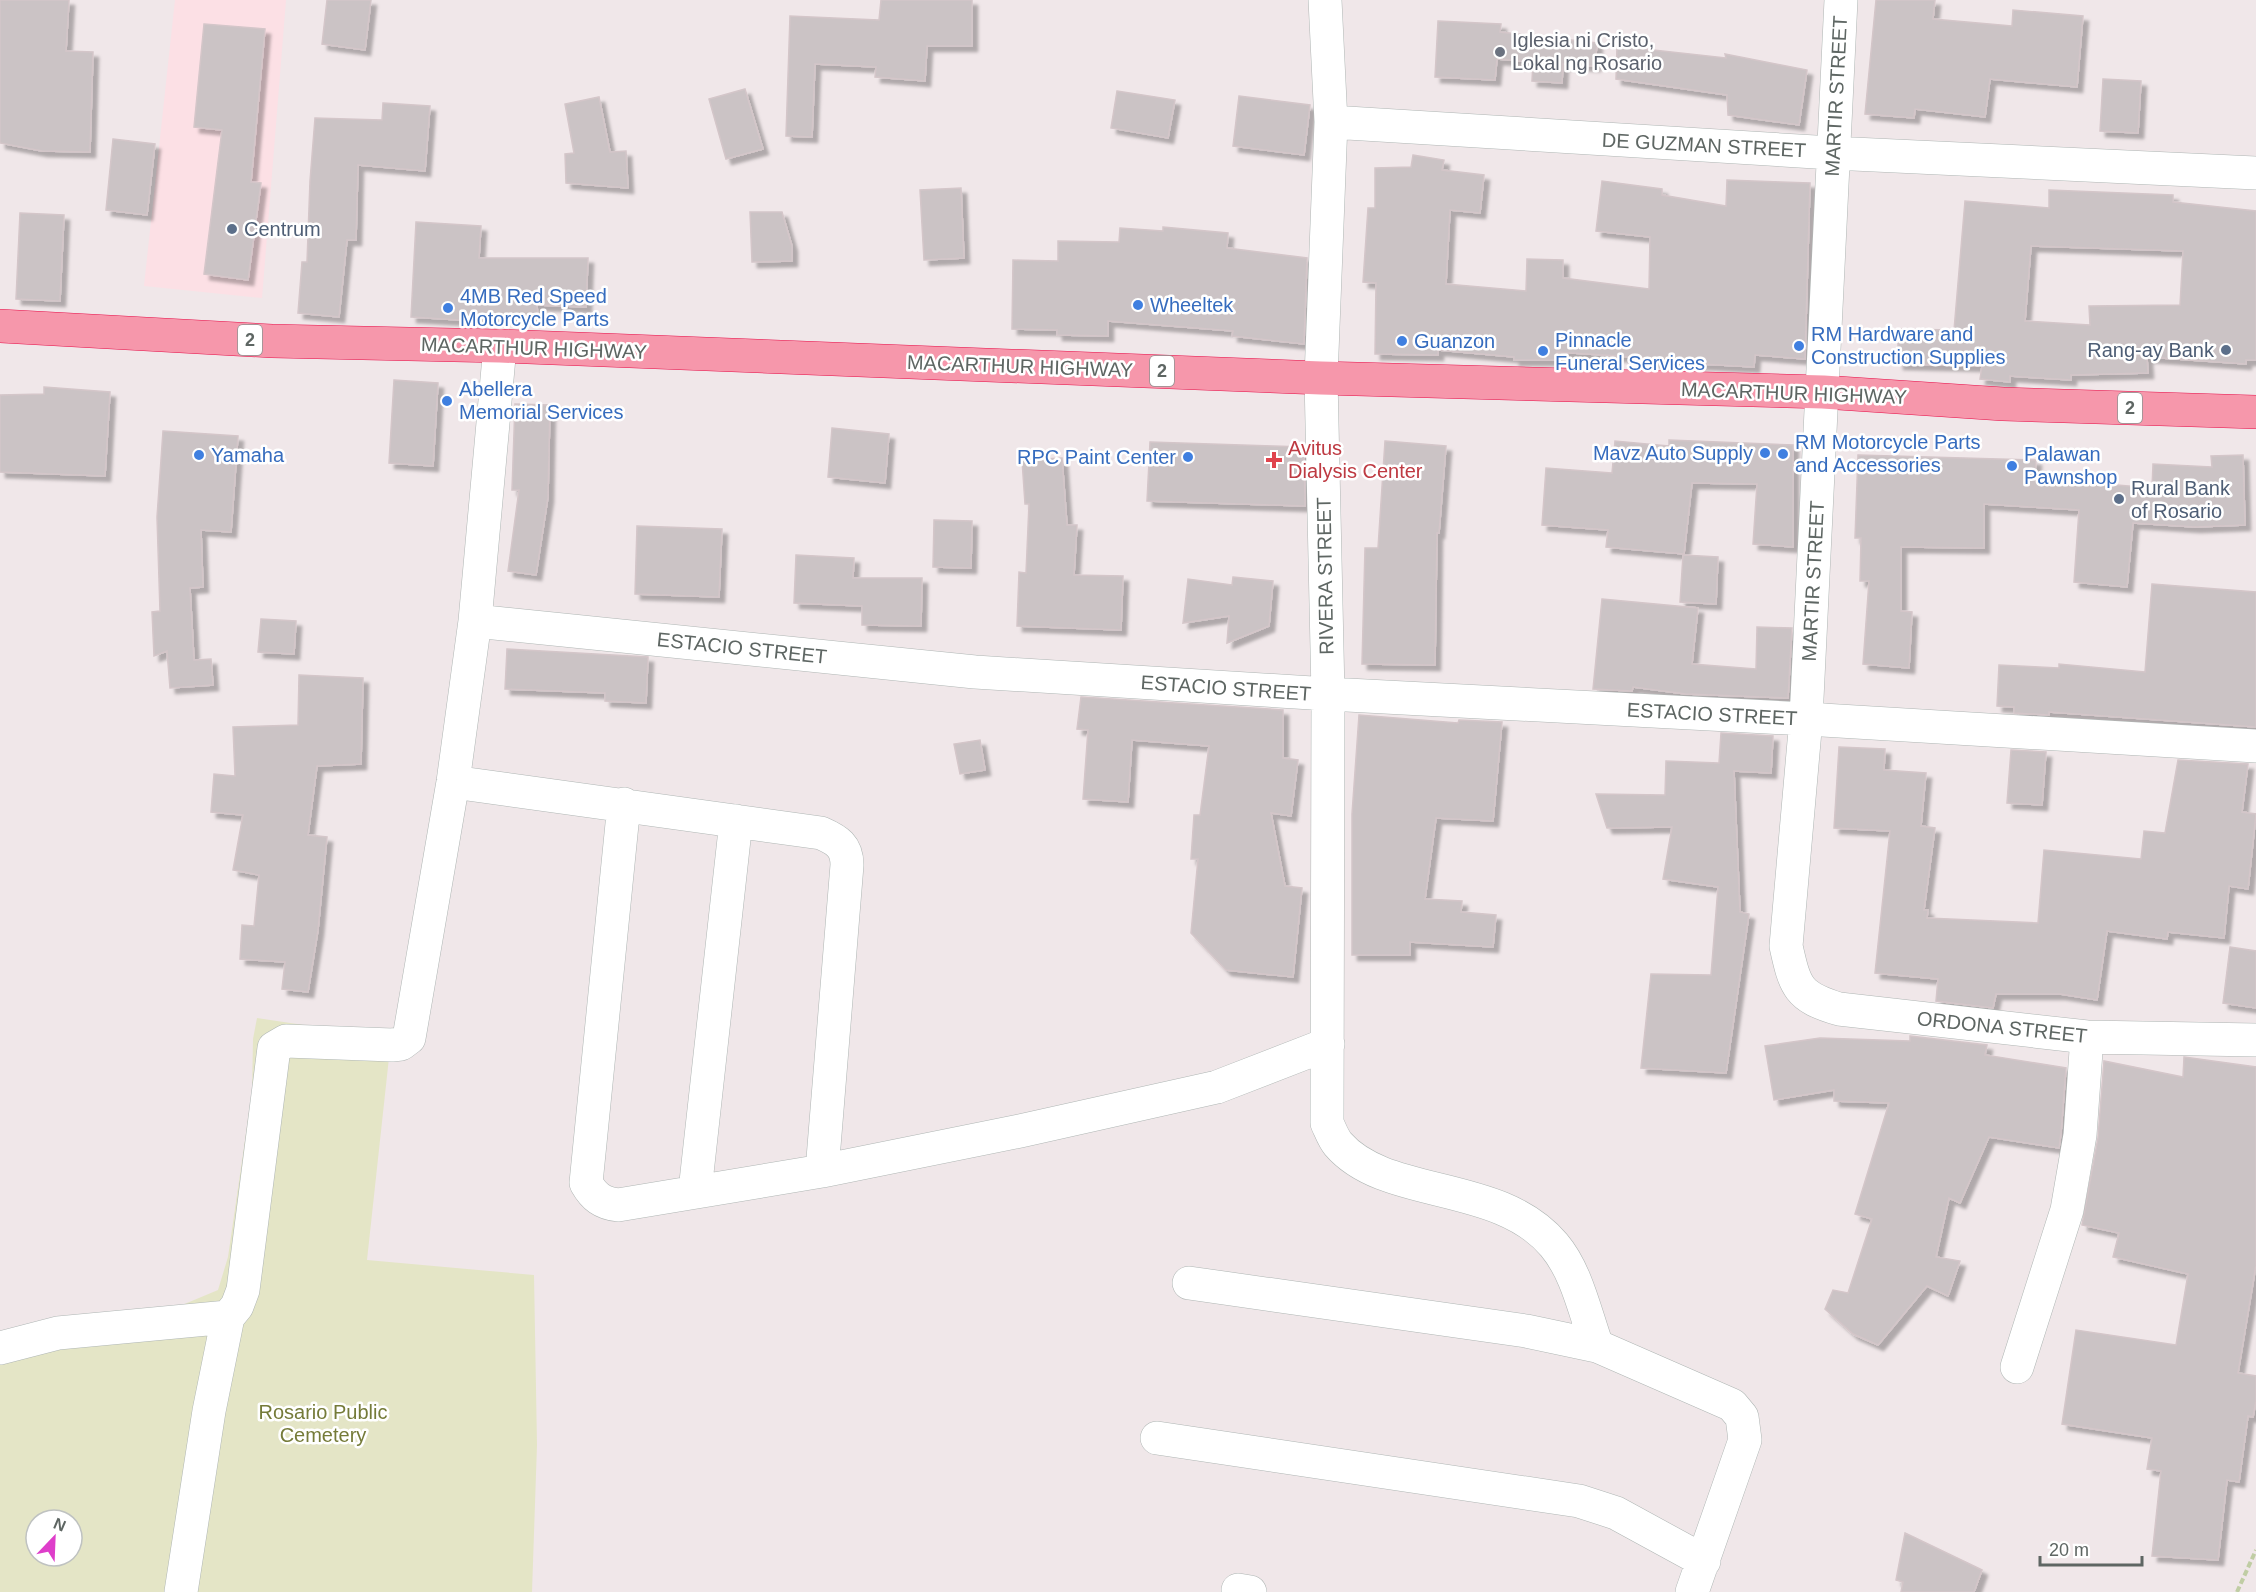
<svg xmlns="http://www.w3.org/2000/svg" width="2256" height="1592" font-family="Arial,sans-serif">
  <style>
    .commercial { fill: #fce0e5 }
    .green { fill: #e4e5c6; fill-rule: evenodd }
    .building { fill: #cbc3c5; stroke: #d4c6c9; stroke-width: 1.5; fill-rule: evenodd; filter: url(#shadow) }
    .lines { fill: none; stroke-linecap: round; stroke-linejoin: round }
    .minor-casing { stroke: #afb6b4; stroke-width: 34 }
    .highway-casing { stroke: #e70f49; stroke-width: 34 }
    .path { stroke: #c0cda4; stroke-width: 4; stroke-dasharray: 6 3; stroke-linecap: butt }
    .minor { stroke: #fff; stroke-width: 33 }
    .highway { stroke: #f697ab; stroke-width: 33 }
    .worship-dot { fill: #6b7280; stroke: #fff; stroke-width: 2 }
    .service-dot { fill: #5c6f8a; stroke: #fff; stroke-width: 2 }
    .shop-dot { fill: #3f7fe0; stroke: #fff; stroke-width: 2 }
    .health-dot { fill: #e0444e; stroke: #fff; stroke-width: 2 }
    .labels { text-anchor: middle; stroke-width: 5; stroke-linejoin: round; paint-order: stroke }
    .shield { fill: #fff; stroke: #8e9492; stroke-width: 1.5 }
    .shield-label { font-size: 18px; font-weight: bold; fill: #5e6663 }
    .worship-label { font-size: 20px; fill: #5b616d; stroke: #fff; text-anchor: start }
    .street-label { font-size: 20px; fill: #5e6663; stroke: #fff }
    .service-label { font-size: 20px; fill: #4e5e75; stroke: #fff; text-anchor: start }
    .shop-label { font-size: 20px; fill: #366cbe; stroke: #fff; text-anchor: start }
    .health-label { font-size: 20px; fill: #be3a42; stroke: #fff; text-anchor: start }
    .park-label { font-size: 20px; fill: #757b39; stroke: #fff }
  </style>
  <defs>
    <filter id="shadow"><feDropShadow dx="5.5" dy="5.5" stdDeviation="1.5" flood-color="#0004"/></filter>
  </defs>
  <rect width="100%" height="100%" fill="#f0e7e9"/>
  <path class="commercial" d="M 175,0 L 286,0 L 262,298 L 144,286 Z"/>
  <path class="green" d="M 257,1018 L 330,1029 L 392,1030 L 367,1260 L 534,1275 L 537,1445 L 532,1592 L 0,1592 L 0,1332 L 134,1309 L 175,1308 L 218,1290 L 228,1257 L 252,1092 L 253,1039 ZM 36,1520 L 72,1520 L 72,1556 L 36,1556 Z"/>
  <path class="building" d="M 0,0 L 69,0 L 66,51 L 93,52 L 90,152 L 42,151 L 0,143 Z
    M 327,0 L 371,0 L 365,50 L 322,44 Z
    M 881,0 L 972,0 L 972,46 L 927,46 L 925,81 L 875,77 L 876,67 L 815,64 L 812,137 L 786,136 L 790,16 L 879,20 Z
    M 1876,0 L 1935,0 L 1933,19 L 2012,26 L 2013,10 L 2083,16 L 2077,87 L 1990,79 L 1985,117 L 1915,109 L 1914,118 L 1865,114 Z
    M 1438,21 L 1501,24 L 1500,32 L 1597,43 L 1595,66 L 1563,64 L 1562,83 L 1532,81 L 1533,62 L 1497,59 L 1495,80 L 1435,77 Z
    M 204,24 L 265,29 L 251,182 L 261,183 L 248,280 L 204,274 L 222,130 L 194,127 Z
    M 1617,46 L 1726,58 L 1725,54 L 1807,70 L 1799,125 L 1728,115 L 1727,95 L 1616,79 Z
    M 2103,79 L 2141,81 L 2138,133 L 2100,131 Z
    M 745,89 L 763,149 L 726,159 L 709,99 Z
    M 1117,91 L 1175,100 L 1168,138 L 1111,128 Z
    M 1239,96 L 1310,105 L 1304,155 L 1233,146 Z
    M 599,97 L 610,152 L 626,151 L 628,188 L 566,183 L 565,154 L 574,153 L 565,104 Z
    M 383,103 L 430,106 L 425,171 L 358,165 L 356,240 L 347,240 L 339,317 L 298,313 L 302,262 L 307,262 L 310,181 L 315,118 L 382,120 Z
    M 113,139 L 155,144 L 147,215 L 106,210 Z
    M 1413,155 L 1444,160 L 1442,170 L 1484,175 L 1480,213 L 1450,210 L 1446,284 L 1526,291 L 1527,259 L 1563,260 L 1563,278 L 1649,289 L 1650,237 L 1596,231 L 1602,181 L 1662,189 L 1662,195 L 1726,206 L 1727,180 L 1810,183 L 1805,359 L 1755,355 L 1754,367 L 1647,361 L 1647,358 L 1557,352 L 1557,360 L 1514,360 L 1514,357 L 1438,350 L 1438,355 L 1375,354 L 1376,283 L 1363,282 L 1368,208 L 1375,208 L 1375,168 L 1411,167 Z
    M 961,188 L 964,258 L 924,260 L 920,190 Z
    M 2049,190 L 2173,195 L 2173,202 L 2256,211 L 2256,360 L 2246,360 L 2246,364 L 2147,357 L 2148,373 L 2071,375 L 2071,380 L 2010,376 L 2010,382 L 1980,379 L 1982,366 L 1898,364 L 1898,329 L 1954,330 L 1965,201 L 2049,208 ZM 2031,246 L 2183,251 L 2180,305 L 2089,306 L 2090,325 L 2025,321 Z
    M 750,212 L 782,212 L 792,246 L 792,261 L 752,262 Z
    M 20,213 L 64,215 L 60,301 L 16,299 Z
    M 416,222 L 481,226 L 479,258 L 588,258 L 586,307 L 537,305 L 538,317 L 476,318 L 476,321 L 411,317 Z
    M 1163,227 L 1228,233 L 1227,248 L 1307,258 L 1304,344 L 1232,336 L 1233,331 L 1108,321 L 1108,336 L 1057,335 L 1057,330 L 1012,329 L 1013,260 L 1058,261 L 1058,241 L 1119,242 L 1120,228 L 1163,231 Z
    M 394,380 L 438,383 L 433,466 L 389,463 Z
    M 44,387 L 110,392 L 105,476 L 0,472 L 0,395 L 44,394 Z
    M 515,404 L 550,405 L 548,497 L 536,575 L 508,571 L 519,490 L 512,490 Z
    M 832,428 L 889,434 L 885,483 L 828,477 Z
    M 163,431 L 238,436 L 231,532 L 201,530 L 203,587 L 190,588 L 194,660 L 211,659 L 213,685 L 170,688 L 167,651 L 154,656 L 152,612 L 160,611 L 157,517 Z
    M 1669,440 L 1793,445 L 1793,547 L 1753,544 L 1757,484 L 1692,483 L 1684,554 L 1606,547 L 1608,530 L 1542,525 L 1546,468 L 1612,473 L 1615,441 L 1669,446 Z
    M 1385,441 L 1446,446 L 1439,533 L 1437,533 L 1435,665 L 1362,664 L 1365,548 L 1378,548 Z
    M 1150,442 L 1304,447 L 1305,506 L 1147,501 Z
    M 1858,455 L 2036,460 L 2035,478 L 2152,488 L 2153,464 L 2212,467 L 2211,456 L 2243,455 L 2245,525 L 2195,527 L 2133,523 L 2127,587 L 2074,582 L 2079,510 L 1984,504 L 1984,548 L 1901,547 L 1901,611 L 1912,612 L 1909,668 L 1863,664 L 1869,581 L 1860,581 L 1861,538 L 1855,538 Z
    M 1062,458 L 1067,525 L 1077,525 L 1074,575 L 1123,576 L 1121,630 L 1017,626 L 1019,572 L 1026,573 L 1029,504 L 1025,504 L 1022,460 Z
    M 934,520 L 972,521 L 971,568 L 933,567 Z
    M 637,526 L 722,529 L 719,597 L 635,594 Z
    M 796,555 L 854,558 L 853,578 L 922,578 L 921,626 L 862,625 L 862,606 L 794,603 Z
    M 1683,555 L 1718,557 L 1716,604 L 1680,602 Z
    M 1233,577 L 1273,581 L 1269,626 L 1227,643 L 1229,616 L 1183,623 L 1188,579 L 1232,585 Z
    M 2152,584 L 2256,592 L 2256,727 L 2049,712 L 2049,715 L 2014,713 L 2014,707 L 1997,706 L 1999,665 L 2059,668 L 2059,664 L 2145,672 Z
    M 1602,599 L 1698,608 L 1692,664 L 1756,669 L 1757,627 L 1792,628 L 1788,698 L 1686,694 L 1633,687 L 1632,691 L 1593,689 Z
    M 261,619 L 296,621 L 294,654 L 258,652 Z
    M 507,649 L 648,657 L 646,703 L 605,701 L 605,693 L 505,689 Z
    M 299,675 L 363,678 L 361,764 L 317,766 L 308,835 L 327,837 L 318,930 L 308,992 L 282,989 L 285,962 L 240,959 L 242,925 L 254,926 L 259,875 L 233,870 L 243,815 L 211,812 L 214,774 L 235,776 L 233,727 L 298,725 Z
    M 1081,697 L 1283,710 L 1283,758 L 1298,760 L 1291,816 L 1271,813 L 1285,886 L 1302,888 L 1293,977 L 1226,970 L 1191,933 L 1198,859 L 1191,859 L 1194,815 L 1200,815 L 1209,746 L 1132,740 L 1128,802 L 1083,799 L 1088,730 L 1077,729 Z
    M 1359,715 L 1458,723 L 1459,720 L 1502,722 L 1493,821 L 1436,818 L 1425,899 L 1462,901 L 1461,912 L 1496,915 L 1493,947 L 1410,942 L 1410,955 L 1352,955 L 1352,814 Z
    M 1721,733 L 1773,736 L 1771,773 L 1734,771 L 1740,912 L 1749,914 L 1726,1073 L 1641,1068 L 1651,974 L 1711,975 L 1718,887 L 1663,879 L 1672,827 L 1607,828 L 1596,794 L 1665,795 L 1666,761 L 1719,763 Z
    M 980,740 L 985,770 L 960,774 L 954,744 Z
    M 1839,747 L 1885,749 L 1884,770 L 1926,773 L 1921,826 L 1935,828 L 1924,910 L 1928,910 L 1927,918 L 2038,923 L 2044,850 L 2141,859 L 2144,831 L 2165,833 L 2178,760 L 2248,764 L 2242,812 L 2256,814 L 2248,889 L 2229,886 L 2224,938 L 2168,932 L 2167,939 L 2107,931 L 2097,1000 L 2060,994 L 1996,994 L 1993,1008 L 1936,1001 L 1938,979 L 1875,973 L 1890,831 L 1834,828 Z
    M 2011,750 L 2046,752 L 2042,805 L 2007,803 Z
    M 2230,947 L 2256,951 L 2256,1008 L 2223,1003 Z
    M 1910,1036 L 1987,1045 L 1985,1055 L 2066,1068 L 2061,1133 L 2059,1148 L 1989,1137 L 1960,1203 L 1949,1198 L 1936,1257 L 1960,1261 L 1948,1296 L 1927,1286 L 1878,1345 L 1853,1334 L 1825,1309 L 1833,1290 L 1848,1293 L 1872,1219 L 1855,1214 L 1889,1103 L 1834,1101 L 1834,1090 L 1774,1100 L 1765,1046 L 1820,1038 L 1910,1041 Z
    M 2184,1057 L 2256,1067 L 2256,1265 L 2238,1373 L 2256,1376 L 2256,1401 L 2253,1417 L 2248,1416 L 2239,1482 L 2227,1480 L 2218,1560 L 2152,1556 L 2161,1471 L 2147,1469 L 2152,1438 L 2062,1424 L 2076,1330 L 2176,1345 L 2188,1274 L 2113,1257 L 2119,1233 L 2082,1225 L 2098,1138 L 2104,1061 L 2183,1077 Z
    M 1905,1533 L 1982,1570 L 1974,1592 L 1901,1592 L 1903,1582 L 1896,1580 Z"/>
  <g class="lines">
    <defs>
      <path id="minor" d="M 1325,0 L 1331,122 L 1321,378 L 1328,694 L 1327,1123 C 1330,1129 1333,1138 1338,1144 C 1386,1200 1499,1179 1554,1245 C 1577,1272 1585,1313 1597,1346
        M 1841,0 L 1806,719 L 1786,946 C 1795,987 1798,997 1839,1009 L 2087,1037 L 2256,1040
        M 1331,122 L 1832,153 L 2256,173
        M 475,621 L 975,672 L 1328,694 L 1806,719 L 2256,746
        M 453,782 L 821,833 C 837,840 847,846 847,865 L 822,1171
        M 624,804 L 586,1183 C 594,1197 602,1203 618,1205 L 822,1171 L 1020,1131 L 1217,1087 L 1328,1044
        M 695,1191 L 736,821
        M 1189,1283 L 1526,1331 L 1597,1346 L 1732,1405 L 1742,1417 L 1745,1440 L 1692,1592
        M 0,1348 L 58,1333 L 228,1317 L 237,1306 L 243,1290 L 274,1048 L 286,1041 L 392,1045 L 401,1044 L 409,1038 L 453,782 L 475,621 L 500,346
        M 2017,1367 L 2067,1210 L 2080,1135 L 2087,1037
        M 1157,1438 L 1579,1501 L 1616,1513 L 1704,1561
        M 1238,1590 L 1250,1592
        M 181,1592 L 209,1411 L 228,1317"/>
      <path id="highway" d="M 0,326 L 272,341 L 500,346 L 1321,378 L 1823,392 L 2003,404 L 2256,412"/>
    </defs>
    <use href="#minor" class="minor-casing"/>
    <use href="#highway" class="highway-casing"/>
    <path class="path" d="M 2237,1592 L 2256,1550"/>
    <use href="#minor" class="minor"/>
    <use href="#highway" class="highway"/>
  </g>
  <circle class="worship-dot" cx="1500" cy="52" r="6"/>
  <g class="service-dot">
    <circle cx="232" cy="229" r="6"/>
    <circle cx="2226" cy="350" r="6"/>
    <circle cx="2119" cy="499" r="6"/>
  </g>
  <g class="shop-dot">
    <circle cx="1138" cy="305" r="6"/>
    <circle cx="448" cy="308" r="6"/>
    <circle cx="1402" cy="341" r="6"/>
    <circle cx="1799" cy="346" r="6"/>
    <circle cx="1543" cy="351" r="6"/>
    <circle cx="447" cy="401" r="6"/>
    <circle cx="1765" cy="453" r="6"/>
    <circle cx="1783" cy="454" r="6"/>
    <circle cx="199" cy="455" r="6"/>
    <circle cx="1188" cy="457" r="6"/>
    <circle cx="2012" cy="466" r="6"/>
  </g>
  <path class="health-dot" d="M1271 451h6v6h6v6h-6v6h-6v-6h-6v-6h6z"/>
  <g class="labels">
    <g class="shield">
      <rect x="238" y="325" width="24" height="30" rx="4.5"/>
      <rect x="1150" y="356" width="24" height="30" rx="4.5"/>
      <rect x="2118" y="393" width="24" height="30" rx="4.5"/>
    </g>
    <g class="shield-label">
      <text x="250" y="346">2</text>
      <text x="1162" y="377">2</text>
      <text x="2130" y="414">2</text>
    </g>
    <g class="worship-label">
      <text x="1512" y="47">Iglesia ni Cristo,<tspan x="1512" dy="23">Lokal ng Rosario</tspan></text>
    </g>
    <g class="street-label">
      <text transform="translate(1836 96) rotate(-87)" y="7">MARTIR STREET</text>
      <text transform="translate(1704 145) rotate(3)" y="7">DE GUZMAN STREET</text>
      <text transform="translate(534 348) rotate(2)" y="7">MACARTHUR HIGHWAY</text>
      <text transform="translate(1020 366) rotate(2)" y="7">MACARTHUR HIGHWAY</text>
      <text transform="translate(1794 393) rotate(2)" y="7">MACARTHUR HIGHWAY</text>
      <text transform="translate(1325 576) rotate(-91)" y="7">RIVERA STREET</text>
      <text transform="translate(1813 581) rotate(-87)" y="7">MARTIR STREET</text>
      <text transform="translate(742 648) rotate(6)" y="7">ESTACIO STREET</text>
      <text transform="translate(1226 688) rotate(4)" y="7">ESTACIO STREET</text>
      <text transform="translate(1712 714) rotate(3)" y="7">ESTACIO STREET</text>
      <text transform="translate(2002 1027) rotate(6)" y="7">ORDONA STREET</text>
    </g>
    <g class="service-label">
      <text x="244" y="236">Centrum</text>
      <text x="2214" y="357" text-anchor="end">Rang-ay Bank</text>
      <text x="2131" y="495">Rural Bank<tspan x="2131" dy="23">of Rosario</tspan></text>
    </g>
    <g class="shop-label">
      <text x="460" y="303">4MB Red Speed<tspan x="460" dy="23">Motorcycle Parts</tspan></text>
      <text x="1150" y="312">Wheeltek</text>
      <text x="1811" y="341">RM Hardware and<tspan x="1811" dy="23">Construction Supplies</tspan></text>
      <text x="1555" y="347">Pinnacle<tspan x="1555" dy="23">Funeral Services</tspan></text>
      <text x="1414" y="348">Guanzon</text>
      <text x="459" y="396">Abellera<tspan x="459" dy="23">Memorial Services</tspan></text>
      <text x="1795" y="449">RM Motorcycle Parts<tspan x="1795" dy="23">and Accessories</tspan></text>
      <text x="1753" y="460" text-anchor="end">Mavz Auto Supply</text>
      <text x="2024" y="461">Palawan<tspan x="2024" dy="23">Pawnshop</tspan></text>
      <text x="211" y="462">Yamaha</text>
      <text x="1176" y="464" text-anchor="end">RPC Paint Center</text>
    </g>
    <g class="health-label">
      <text x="1288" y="455">Avitus<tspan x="1288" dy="23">Dialysis Center</tspan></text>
    </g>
    <g class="park-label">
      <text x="323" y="1419">Rosario Public<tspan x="323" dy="23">Cemetery</tspan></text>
    </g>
  </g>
  <g transform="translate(54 1538) rotate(23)"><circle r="28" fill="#ffffff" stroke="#bfc2c1" stroke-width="1.5"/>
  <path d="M0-4.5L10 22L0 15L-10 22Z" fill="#de3eca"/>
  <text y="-9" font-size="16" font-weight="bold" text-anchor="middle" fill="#5e6663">N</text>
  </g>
  <path d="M2040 1556v9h102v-9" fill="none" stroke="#5e6663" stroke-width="3"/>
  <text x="2049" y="1556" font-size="18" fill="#5e6663" stroke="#ffffff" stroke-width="4.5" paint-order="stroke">20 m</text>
</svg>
